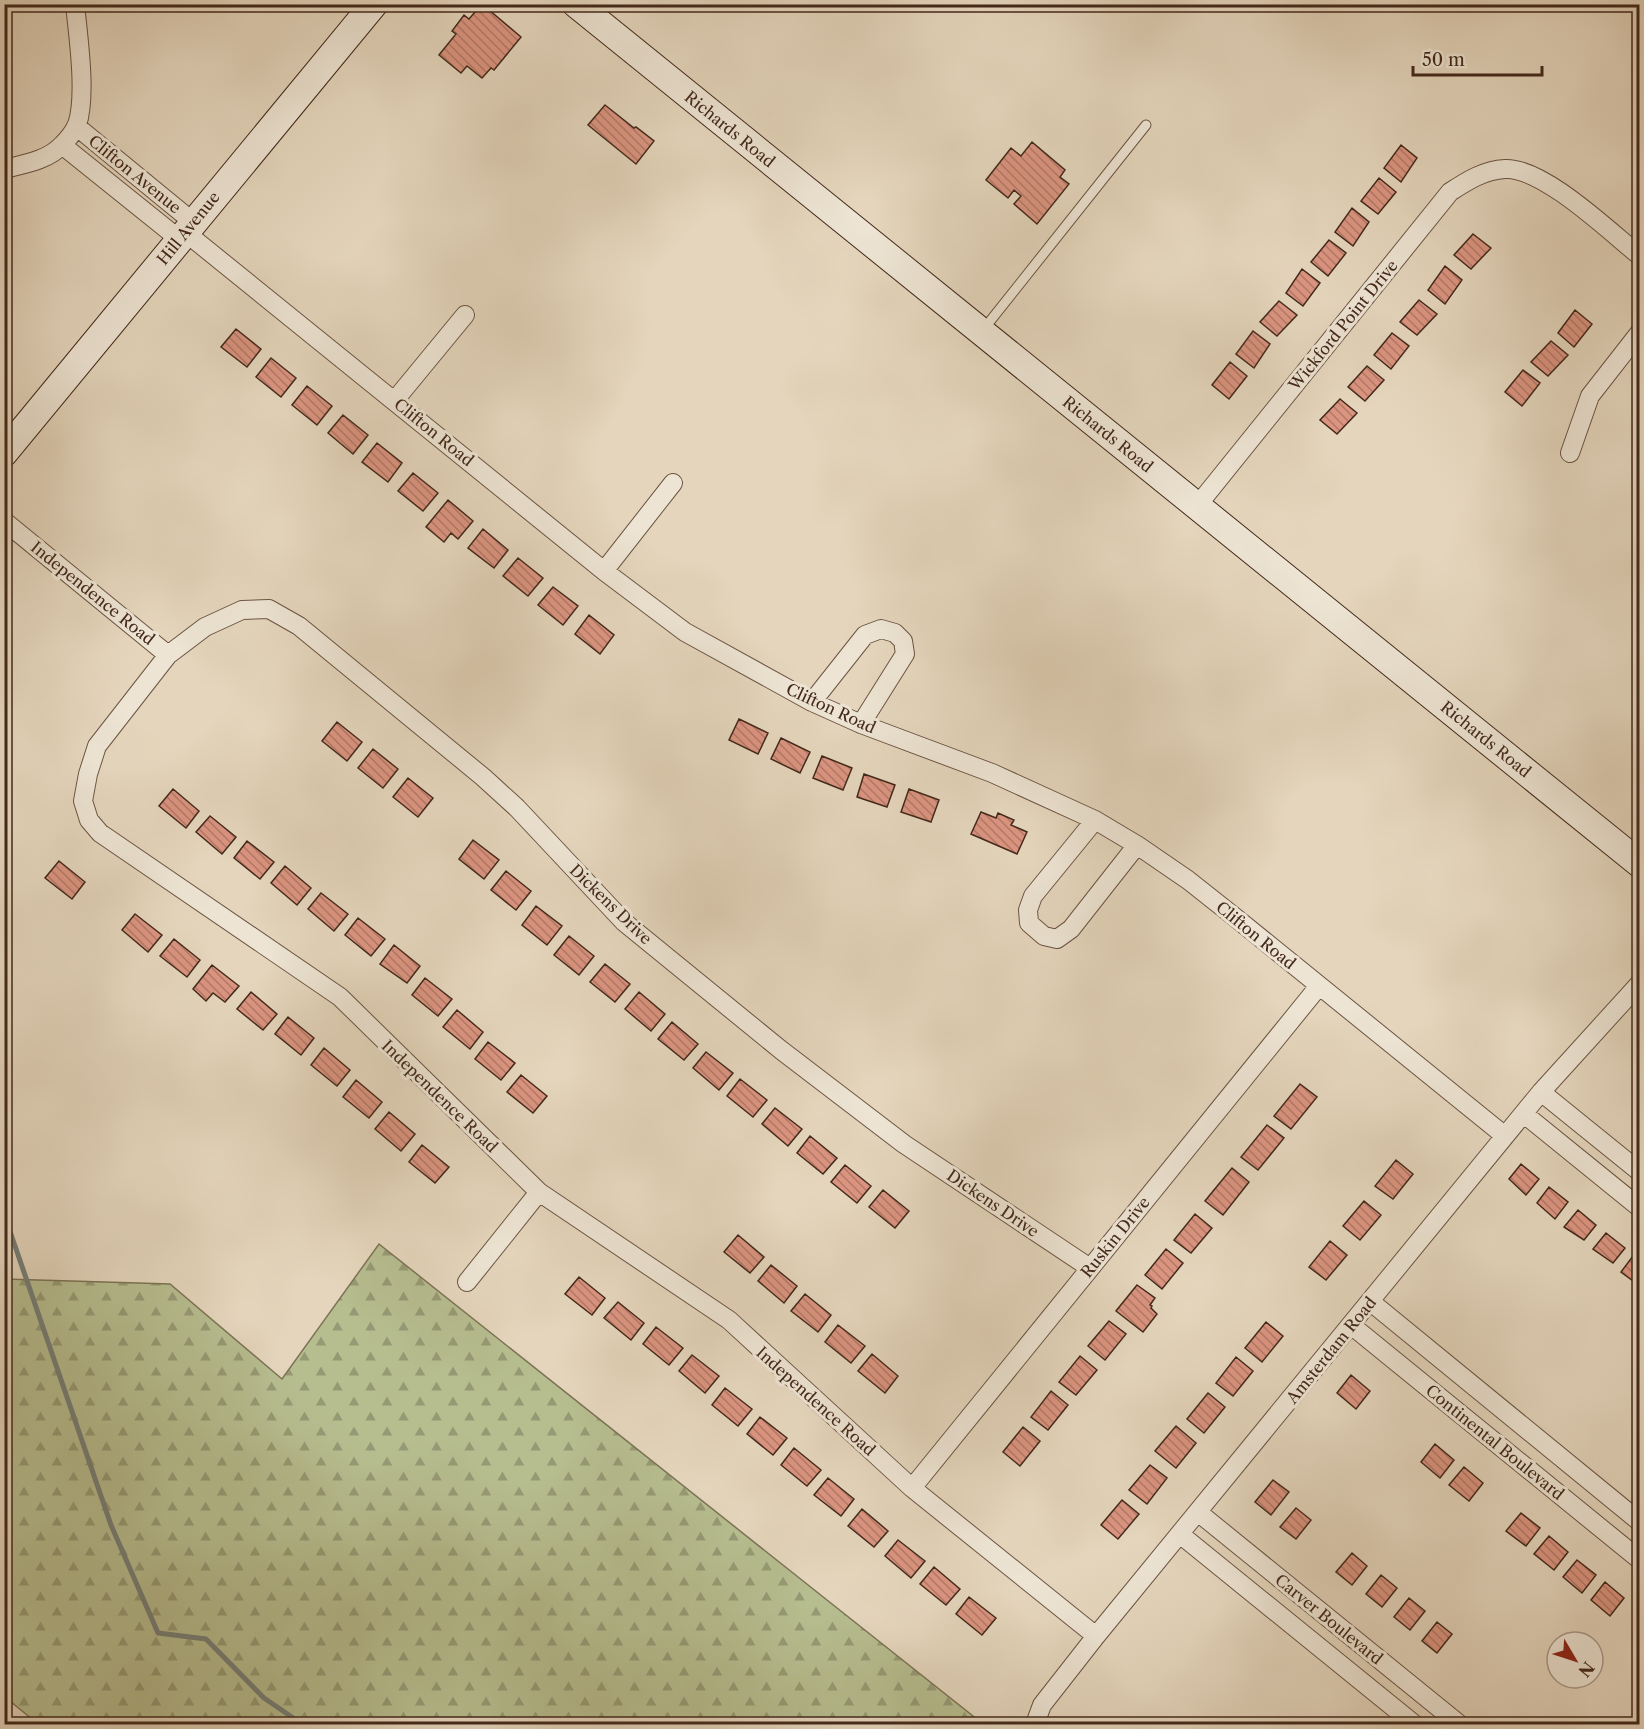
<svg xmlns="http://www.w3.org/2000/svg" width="1644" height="1729" font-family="'Libre Caslon Text',serif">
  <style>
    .forest { fill: url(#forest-firs); stroke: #7c7355; stroke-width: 1.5 }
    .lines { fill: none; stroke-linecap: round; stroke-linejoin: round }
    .stream { stroke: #757f77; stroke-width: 5 }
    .building { fill: url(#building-back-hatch); stroke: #43291b; stroke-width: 1.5 }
    .lane-casing { stroke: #6b5443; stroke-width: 11 }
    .street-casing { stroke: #6b5443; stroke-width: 20 }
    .secondary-casing { stroke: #43291b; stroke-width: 29 }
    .lane { stroke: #ede4d3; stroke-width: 9 }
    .street { stroke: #ede4d3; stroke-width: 18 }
    .secondary { stroke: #ede4d3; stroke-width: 27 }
    .labels { text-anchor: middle; stroke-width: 6; stroke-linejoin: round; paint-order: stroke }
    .street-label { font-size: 16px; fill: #43291b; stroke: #ede4d3 }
  </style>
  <defs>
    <pattern id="forest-firs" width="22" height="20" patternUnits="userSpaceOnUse" patternTransform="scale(1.5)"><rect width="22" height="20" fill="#b6bd8f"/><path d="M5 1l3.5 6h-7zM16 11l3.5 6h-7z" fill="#969a74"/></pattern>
    <pattern id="building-back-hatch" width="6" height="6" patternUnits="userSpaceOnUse" patternTransform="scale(1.5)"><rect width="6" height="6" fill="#db9480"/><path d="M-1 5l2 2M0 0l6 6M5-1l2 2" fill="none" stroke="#b37968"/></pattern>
  </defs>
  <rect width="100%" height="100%" fill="#e4d5bc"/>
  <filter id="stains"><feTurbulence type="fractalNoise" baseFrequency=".00333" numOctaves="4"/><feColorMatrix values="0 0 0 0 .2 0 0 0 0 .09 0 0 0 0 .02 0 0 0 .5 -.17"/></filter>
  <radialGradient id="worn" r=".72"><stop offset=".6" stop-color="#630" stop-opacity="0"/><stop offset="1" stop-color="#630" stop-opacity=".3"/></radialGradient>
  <path class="forest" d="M 379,1244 L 983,1724 L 38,1724 L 5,1697 L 5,1279 L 170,1284 L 282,1379 Z"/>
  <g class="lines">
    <path class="stream" d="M 4,1214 L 111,1525 L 158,1633 L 206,1639 L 264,1698 L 302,1724"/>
  </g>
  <path class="building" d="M 482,4 L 521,37 L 494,70 L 491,68 L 482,78 L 467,66 L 461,73 L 439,55 L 456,34 L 452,31 L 464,15 L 469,19 Z
    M 605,105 L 634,128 L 636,127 L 654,141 L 636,164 L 588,125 Z
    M 1032,142 L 1065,170 L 1060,177 L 1069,184 L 1037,224 L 1014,204 L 1021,196 L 1014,190 L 1008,198 L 986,180 L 1011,148 L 1021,156 Z
    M 1401,145 L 1417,158 L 1401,182 L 1384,168 Z
    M 1379,178 L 1396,192 L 1378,214 L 1361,201 Z
    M 1352,208 L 1369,222 L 1353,246 L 1335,232 Z
    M 1473,234 L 1491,248 L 1471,269 L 1454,255 Z
    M 1329,240 L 1346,253 L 1328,276 L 1311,262 Z
    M 1445,266 L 1462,280 L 1445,304 L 1428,290 Z
    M 1302,269 L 1320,283 L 1303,306 L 1286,293 Z
    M 1419,300 L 1437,314 L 1417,335 L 1400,322 Z
    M 1279,301 L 1297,315 L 1277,336 L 1260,322 Z
    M 1575,310 L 1592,324 L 1574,347 L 1558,333 Z
    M 236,329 L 261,349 L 247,367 L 221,347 Z
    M 1253,331 L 1270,344 L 1254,368 L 1236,354 Z
    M 1392,333 L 1409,346 L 1391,369 L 1374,355 Z
    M 1551,341 L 1568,355 L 1548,376 L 1531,362 Z
    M 271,358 L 296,378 L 281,397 L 256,377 Z
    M 1230,362 L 1247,376 L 1229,399 L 1212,385 Z
    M 1367,366 L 1384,380 L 1365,401 L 1348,387 Z
    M 1523,370 L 1540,383 L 1522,406 L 1505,392 Z
    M 307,386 L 332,406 L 317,425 L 292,405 Z
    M 1340,399 L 1357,413 L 1337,434 L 1320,420 Z
    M 343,415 L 368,435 L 353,454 L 328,433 Z
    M 377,443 L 402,463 L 388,482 L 362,462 Z
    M 413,473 L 438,493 L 423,511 L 398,491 Z
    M 448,500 L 473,521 L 458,539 L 451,533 L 444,542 L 426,527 Z
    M 483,529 L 508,550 L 494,568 L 468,548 Z
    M 518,558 L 543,578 L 528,596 L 503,576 Z
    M 553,587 L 578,606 L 563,625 L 538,605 Z
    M 589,615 L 614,635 L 600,654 L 575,634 Z
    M 739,719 L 768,733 L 758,754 L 729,740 Z
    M 337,722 L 362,742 L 347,761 L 322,741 Z
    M 781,738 L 810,752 L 800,773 L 771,759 Z
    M 373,749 L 398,769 L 383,788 L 358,768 Z
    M 822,756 L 852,768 L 843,790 L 813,778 Z
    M 864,774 L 895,785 L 887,807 L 857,797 Z
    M 408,778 L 433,798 L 418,817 L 393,797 Z
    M 173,789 L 199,811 L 186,828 L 159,806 Z
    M 909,789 L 939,800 L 931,822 L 901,812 Z
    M 981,812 L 996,818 L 998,813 L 1014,820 L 1011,825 L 1027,832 L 1017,854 L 971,834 Z
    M 210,816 L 236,837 L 222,854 L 196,832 Z
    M 473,840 L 499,860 L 484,879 L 459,859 Z
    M 247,841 L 274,862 L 260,879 L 234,858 Z
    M 59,861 L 85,882 L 72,899 L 45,878 Z
    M 285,866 L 311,888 L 297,905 L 271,883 Z
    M 506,871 L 531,891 L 516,910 L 491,890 Z
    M 321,893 L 348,914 L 334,931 L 308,909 Z
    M 536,906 L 562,926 L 547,945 L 522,925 Z
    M 135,914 L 162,935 L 148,952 L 122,930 Z
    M 358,918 L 385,939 L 371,956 L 345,935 Z
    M 569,936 L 594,956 L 579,975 L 554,955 Z
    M 174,939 L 200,960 L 187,977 L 160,956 Z
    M 394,945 L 420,966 L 407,983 L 380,964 Z
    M 605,964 L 630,984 L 615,1002 L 590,982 Z
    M 212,965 L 239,986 L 225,1002 L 213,993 L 206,1001 L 193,989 Z
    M 425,978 L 452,999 L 438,1016 L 412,995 Z
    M 251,992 L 277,1014 L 263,1030 L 237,1009 Z
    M 639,992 L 665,1014 L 651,1031 L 625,1009 Z
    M 457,1010 L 483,1032 L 470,1049 L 443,1027 Z
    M 288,1017 L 314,1038 L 301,1055 L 275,1034 Z
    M 672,1022 L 698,1044 L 684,1060 L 658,1039 Z
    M 488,1042 L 515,1063 L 501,1080 L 475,1059 Z
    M 324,1048 L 350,1070 L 337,1086 L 311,1065 Z
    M 706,1052 L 733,1073 L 719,1090 L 693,1068 Z
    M 521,1075 L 547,1096 L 533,1113 L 507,1092 Z
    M 740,1079 L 767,1100 L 753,1117 L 727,1096 Z
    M 356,1080 L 382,1102 L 369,1118 L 343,1097 Z
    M 1300,1084 L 1317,1097 L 1291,1129 L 1274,1116 Z
    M 775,1108 L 802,1129 L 788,1146 L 762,1124 Z
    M 389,1112 L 415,1134 L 401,1151 L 375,1129 Z
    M 1267,1125 L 1284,1138 L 1258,1170 L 1241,1157 Z
    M 810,1136 L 837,1158 L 823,1174 L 797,1153 Z
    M 422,1145 L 449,1167 L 435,1183 L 409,1162 Z
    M 1396,1160 L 1413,1174 L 1393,1199 L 1375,1186 Z
    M 1521,1164 L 1539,1179 L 1526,1195 L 1509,1179 Z
    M 845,1165 L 871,1186 L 857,1203 L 831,1182 Z
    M 1232,1168 L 1249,1182 L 1223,1215 L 1205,1201 Z
    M 1549,1187 L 1568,1202 L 1555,1219 L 1537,1203 Z
    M 883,1190 L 909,1211 L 895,1228 L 869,1207 Z
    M 1364,1201 L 1381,1215 L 1360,1240 L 1343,1226 Z
    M 1578,1210 L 1596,1225 L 1584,1240 L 1564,1227 Z
    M 1195,1214 L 1212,1228 L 1191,1253 L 1174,1240 Z
    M 1606,1233 L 1625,1248 L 1613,1263 L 1593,1249 Z
    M 738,1235 L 764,1257 L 750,1273 L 724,1252 Z
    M 1330,1241 L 1347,1255 L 1326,1280 L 1309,1267 Z
    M 1166,1249 L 1183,1263 L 1162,1289 L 1145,1275 Z
    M 1633,1256 L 1640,1261 L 1640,1286 L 1621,1272 Z
    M 771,1265 L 797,1286 L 784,1303 L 758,1281 Z
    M 579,1277 L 605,1298 L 592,1315 L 565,1294 Z
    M 1137,1285 L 1155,1298 L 1150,1305 L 1152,1306 L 1151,1308 L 1157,1314 L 1143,1332 L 1116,1311 Z
    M 805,1294 L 831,1315 L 818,1332 L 791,1311 Z
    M 618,1302 L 644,1323 L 631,1340 L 604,1318 Z
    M 1109,1321 L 1126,1334 L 1105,1360 L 1088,1346 Z
    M 1266,1322 L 1283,1336 L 1262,1362 L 1245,1348 Z
    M 838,1325 L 865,1346 L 851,1363 L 825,1342 Z
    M 656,1327 L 683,1348 L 669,1365 L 643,1344 Z
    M 872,1354 L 898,1376 L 885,1393 L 858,1371 Z
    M 692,1355 L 719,1376 L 705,1393 L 679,1371 Z
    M 1080,1356 L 1097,1370 L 1076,1395 L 1059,1382 Z
    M 1236,1357 L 1253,1371 L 1233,1396 L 1216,1383 Z
    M 1351,1375 L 1370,1391 L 1356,1409 L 1337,1393 Z
    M 725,1388 L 752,1409 L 738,1426 L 712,1405 Z
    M 1051,1391 L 1068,1405 L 1048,1430 L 1031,1417 Z
    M 1208,1393 L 1225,1407 L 1204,1433 L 1187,1419 Z
    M 760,1417 L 787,1438 L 773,1455 L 747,1434 Z
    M 1176,1426 L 1196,1443 L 1176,1468 L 1155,1451 Z
    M 1023,1427 L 1040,1441 L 1020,1466 L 1003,1452 Z
    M 1435,1444 L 1454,1460 L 1440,1478 L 1421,1462 Z
    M 794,1448 L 821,1470 L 807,1486 L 781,1465 Z
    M 1150,1465 L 1167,1478 L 1147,1504 L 1129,1490 Z
    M 1464,1467 L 1483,1483 L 1469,1501 L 1449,1485 Z
    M 828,1478 L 854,1499 L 841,1516 L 814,1495 Z
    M 1273,1480 L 1289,1492 L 1271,1515 L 1255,1502 Z
    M 1122,1500 L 1139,1514 L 1118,1539 L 1101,1525 Z
    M 1296,1508 L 1311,1520 L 1296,1539 L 1280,1527 Z
    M 862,1509 L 888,1531 L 874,1547 L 848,1526 Z
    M 1521,1513 L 1540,1528 L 1526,1546 L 1506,1531 Z
    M 1549,1536 L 1568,1552 L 1554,1570 L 1534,1554 Z
    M 898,1540 L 925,1561 L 911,1578 L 885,1556 Z
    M 1352,1553 L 1367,1566 L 1352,1585 L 1336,1572 Z
    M 1577,1560 L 1596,1575 L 1582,1593 L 1563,1577 Z
    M 934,1567 L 960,1589 L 946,1605 L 920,1584 Z
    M 1381,1575 L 1397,1588 L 1382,1607 L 1366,1594 Z
    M 1605,1582 L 1624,1598 L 1610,1616 L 1591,1600 Z
    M 969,1597 L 996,1618 L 982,1635 L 956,1614 Z
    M 1409,1598 L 1425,1611 L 1410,1630 L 1394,1617 Z
    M 1437,1622 L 1452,1634 L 1437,1653 L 1422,1641 Z"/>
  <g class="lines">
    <defs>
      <path id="lane" d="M 983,330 L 1146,125"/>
      <path id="street" d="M 76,126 L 193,222
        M 62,145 L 179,239
        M 4,169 C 25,164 49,160 63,144 C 68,139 74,131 77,125 C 87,95 78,36 75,4
        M 185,232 L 604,571 L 685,632 L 812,702 L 861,724 L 992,773 L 1095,820 L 1137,845 L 1188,880 L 1231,914 L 1505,1136
        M 395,400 L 465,315
        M 1570,453 L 1590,396 L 1640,332
        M 1197,506 L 1450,192 C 1467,181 1484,170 1505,169 C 1543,167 1610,232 1640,256
        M 4,521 L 168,655
        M 604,571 L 673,483
        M 812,702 L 865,635 L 881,629 L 895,633 L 903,641 L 905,654 L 861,724
        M 1095,820 L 1033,896 L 1028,910 L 1029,923 L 1044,936 L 1057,939 L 1071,929 L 1137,845
        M 1541,1092 L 1640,1172
        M 1524,1114 L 1640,1208
        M 1090,1268 L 904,1144 L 781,1050 L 624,922 L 517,808 L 483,777 L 299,626 L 269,609 L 242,610 L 205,627 L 168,655 L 97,746 L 88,774 L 83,801 L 89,820 L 100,833 L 340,997 L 539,1192 L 729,1320 L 912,1488 L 1096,1636
        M 467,1282 L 539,1192
        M 1371,1302 L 1640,1522
        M 1351,1325 L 1640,1560
        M 912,1488 L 1319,986
        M 1199,1513 L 1459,1724
        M 1181,1535 L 1414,1724
        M 1035,1724 L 1042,1705 L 1096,1636 L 1541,1092 L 1640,983"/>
      <path id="secondary" d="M 576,4 L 1640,864
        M 4,453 L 374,4"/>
    </defs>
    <use href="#lane" class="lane-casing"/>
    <use href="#street" class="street-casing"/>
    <use href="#secondary" class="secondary-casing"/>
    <use href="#lane" class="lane"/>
    <use href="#street" class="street"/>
    <use href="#secondary" class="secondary"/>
  </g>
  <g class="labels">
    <g class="street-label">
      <text transform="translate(730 129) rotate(39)" y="6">Richards Road</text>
      <text transform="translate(135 174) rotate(39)" y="6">Clifton Avenue</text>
      <text transform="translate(188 228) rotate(-51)" y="6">Hill Avenue</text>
      <text transform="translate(1343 325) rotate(-51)" y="6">Wickford Point Drive</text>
      <text transform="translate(434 432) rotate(39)" y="6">Clifton Road</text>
      <text transform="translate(1108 434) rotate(39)" y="6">Richards Road</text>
      <text transform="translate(93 593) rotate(39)" y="6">Independence Road</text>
      <text transform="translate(831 708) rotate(25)" y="6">Clifton Road</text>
      <text transform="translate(1486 739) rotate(39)" y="6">Richards Road</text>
      <text transform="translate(611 904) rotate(44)" y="6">Dickens Drive</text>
      <text transform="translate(1256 935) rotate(39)" y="6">Clifton Road</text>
      <text transform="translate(440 1096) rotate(44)" y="6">Independence Road</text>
      <text transform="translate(993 1203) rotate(34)" y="6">Dickens Drive</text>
      <text transform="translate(1115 1237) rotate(-51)" y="6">Ruskin Drive</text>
      <text transform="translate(1331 1350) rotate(-51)" y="6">Amsterdam Road</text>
      <text transform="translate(816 1401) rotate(42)" y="6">Independence Road</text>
      <text transform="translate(1495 1442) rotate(39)" y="6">Continental Boulevard</text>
      <text transform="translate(1329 1619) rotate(39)" y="6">Carver Boulevard</text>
    </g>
  </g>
  <rect width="1644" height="1729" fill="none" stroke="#e4d5bc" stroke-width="24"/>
  <rect x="6" y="6" width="1632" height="1717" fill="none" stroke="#43291b" stroke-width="3"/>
  <rect x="12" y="12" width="1620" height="1705" fill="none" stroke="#43291b" stroke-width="1.5"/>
  <g transform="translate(1575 1660) rotate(129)"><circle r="28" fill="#ede4d3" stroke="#a99989" stroke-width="1.5"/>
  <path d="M0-4.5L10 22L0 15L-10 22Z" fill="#8f2418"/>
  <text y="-9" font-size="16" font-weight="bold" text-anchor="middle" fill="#43291b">N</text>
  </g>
  <path d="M1413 66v9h129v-9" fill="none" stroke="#43291b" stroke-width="3"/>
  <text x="1422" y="66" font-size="18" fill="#43291b" stroke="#ede4d3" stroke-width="4.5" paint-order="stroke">50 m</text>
  <rect width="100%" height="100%" filter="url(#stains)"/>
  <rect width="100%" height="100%" fill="url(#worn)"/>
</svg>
